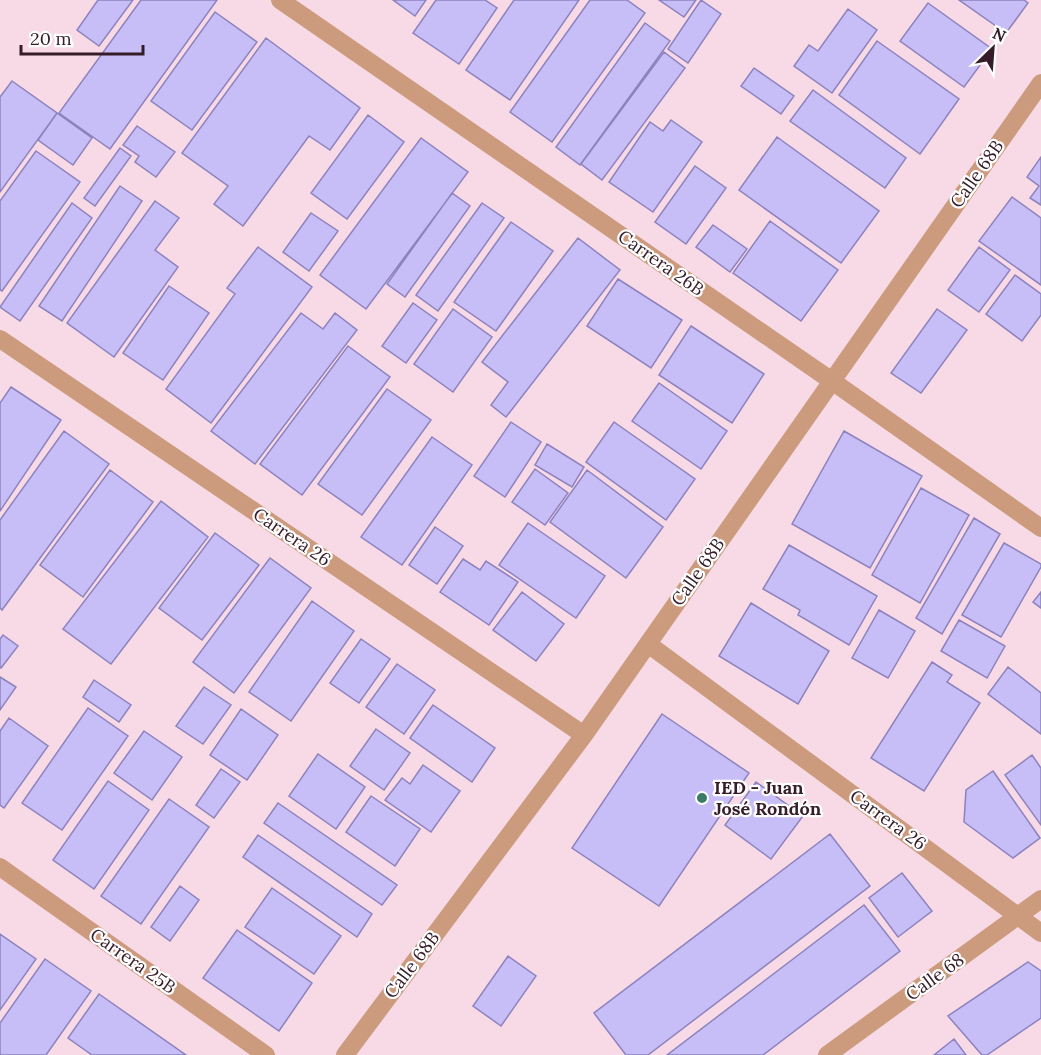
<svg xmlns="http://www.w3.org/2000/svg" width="1041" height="1055" font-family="Lora,serif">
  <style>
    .building { fill: #c7bef7; stroke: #8d82be; stroke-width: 1.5 }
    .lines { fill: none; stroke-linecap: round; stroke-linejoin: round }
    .minor { stroke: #cc9b7e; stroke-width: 18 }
    .tertiary { stroke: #cc9b7e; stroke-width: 18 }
    .poi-dot { fill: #3c7b68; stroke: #fff; stroke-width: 2 }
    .labels { text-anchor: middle; stroke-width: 4.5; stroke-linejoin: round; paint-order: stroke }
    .street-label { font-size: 18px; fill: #361c28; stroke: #fff }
    .poi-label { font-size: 18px; font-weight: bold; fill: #361c28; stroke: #fff; text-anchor: start }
  </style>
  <rect width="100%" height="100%" fill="#f7dae5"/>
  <path class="building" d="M 98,0 L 133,0 L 99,46 L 77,30 Z
    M 141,0 L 217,0 L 110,149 L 59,113 Z
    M 393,0 L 426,0 L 415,16 Z
    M 436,0 L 485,0 L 497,8 L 459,64 L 413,33 Z
    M 514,0 L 579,0 L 510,100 L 466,70 Z
    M 590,0 L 627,0 L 645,13 L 552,142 L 510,112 Z
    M 659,0 L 696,0 L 684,17 Z
    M 701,0 L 721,14 L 688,63 L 668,49 Z
    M 959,0 L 1024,0 L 1028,3 L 1006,33 Z
    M 928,3 L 992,49 L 964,87 L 900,41 Z
    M 848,9 L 877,30 L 832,93 L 794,66 L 809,45 L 818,51 Z
    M 215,12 L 257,42 L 192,130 L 151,101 Z
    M 645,23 L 670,41 L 580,165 L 556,147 Z
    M 266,38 L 360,108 L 330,150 L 309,136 L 243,226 L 214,204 L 228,186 L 182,153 Z
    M 877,41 L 959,99 L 920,154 L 839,95 Z
    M 664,52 L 685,68 L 602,180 L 581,164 Z
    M 754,68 L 794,96 L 781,114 L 741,86 Z
    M 12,81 L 57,113 L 0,192 L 0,97 Z
    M 813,90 L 906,158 L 885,188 L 790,121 Z
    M 57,113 L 92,138 L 73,165 L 38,140 Z
    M 368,115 L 404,142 L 347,219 L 311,193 Z
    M 671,120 L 702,142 L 653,212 L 609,182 L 650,122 L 663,131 Z
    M 137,126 L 175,152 L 156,177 L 135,162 L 139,156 L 123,145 Z
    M 777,137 L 879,211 L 841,263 L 739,190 Z
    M 421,138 L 468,172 L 366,309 L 320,275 Z
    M 120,148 L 131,156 L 95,206 L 84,198 Z
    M 36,151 L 80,182 L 2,291 L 0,290 L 0,201 Z
    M 1041,157 L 1041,205 L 1030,198 L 1039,186 L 1027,177 Z
    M 695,166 L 726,188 L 686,244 L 655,222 Z
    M 120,186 L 142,201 L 62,321 L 39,306 Z
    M 452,193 L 470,206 L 405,297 L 387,284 Z
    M 1012,197 L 1041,218 L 1041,285 L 979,241 Z
    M 155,201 L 179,218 L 155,250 L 178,267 L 114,357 L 67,323 Z
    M 72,203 L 92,218 L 20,321 L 0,307 Z
    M 482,203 L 504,218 L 438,311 L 416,295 Z
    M 311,213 L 338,231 L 309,271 L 283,252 Z
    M 770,221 L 838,270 L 801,321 L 733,273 Z
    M 511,222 L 553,251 L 496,331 L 454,302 Z
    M 713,225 L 747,249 L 730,272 L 696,247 Z
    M 578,238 L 620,270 L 506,417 L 491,405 L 508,382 L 482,362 Z
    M 258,247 L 312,287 L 211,423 L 166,389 L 235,294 L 227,288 Z
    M 979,247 L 1010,270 L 979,312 L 948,290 Z
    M 1015,275 L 1041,294 L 1041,315 L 1022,341 L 986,314 Z
    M 618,279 L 682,320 L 651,368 L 587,326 Z
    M 169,286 L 209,313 L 163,380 L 123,353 Z
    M 413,303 L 437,320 L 406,363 L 382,346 Z
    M 453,309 L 492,337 L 453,392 L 414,364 Z
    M 937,309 L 967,330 L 921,393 L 891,373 Z
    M 301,313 L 323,329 L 335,313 L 357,330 L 255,464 L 211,431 Z
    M 691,326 L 764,374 L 732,423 L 659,375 Z
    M 348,346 L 390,377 L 302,495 L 260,464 Z
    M 659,383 L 727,431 L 701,469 L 632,421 Z
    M 11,387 L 61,420 L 0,511 L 0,403 Z
    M 387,389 L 431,420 L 362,515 L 318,484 Z
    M 511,422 L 541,442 L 505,497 L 474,476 Z
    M 614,422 L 695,479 L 666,520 L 586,462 Z
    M 64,431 L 109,464 L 2,610 L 0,608 L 0,520 Z
    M 844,431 L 922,476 L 870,568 L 792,524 Z
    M 432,437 L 472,465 L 402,565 L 361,537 Z
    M 547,444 L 584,467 L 572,487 L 535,465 Z
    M 535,469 L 568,493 L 545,525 L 512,502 Z
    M 110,470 L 153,502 L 83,597 L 40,565 Z
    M 587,470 L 663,527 L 626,578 L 550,522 Z
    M 921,488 L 969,515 L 920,603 L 872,575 Z
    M 161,501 L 208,537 L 111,664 L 63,629 Z
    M 974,518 L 1000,534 L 942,634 L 916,618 Z
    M 528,523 L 605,576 L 576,618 L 499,565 Z
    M 435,527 L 463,546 L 437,584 L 409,565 Z
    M 215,533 L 259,565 L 202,640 L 159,608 Z
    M 1004,543 L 1041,564 L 1041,567 L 1001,637 L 962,615 Z
    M 789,545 L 877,596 L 849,645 L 798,615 L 800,610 L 763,589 Z
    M 270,558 L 311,588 L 234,693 L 193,662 Z
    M 463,559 L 480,570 L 486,561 L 518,582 L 489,625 L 440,592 Z
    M 522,592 L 564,624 L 536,661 L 493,630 Z
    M 1041,592 L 1041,608 L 1033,602 Z
    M 312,601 L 354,631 L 291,721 L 249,692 Z
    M 751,603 L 829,651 L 798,704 L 719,656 Z
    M 879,610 L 915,631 L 888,678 L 852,658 Z
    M 959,620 L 1005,646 L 987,678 L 941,651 Z
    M 3,635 L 18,646 L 1,668 L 0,667 L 0,639 Z
    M 361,639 L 390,659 L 359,703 L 330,683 Z
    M 932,662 L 952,675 L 947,682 L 980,703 L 924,791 L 871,758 Z
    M 397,664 L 435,690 L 404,734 L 366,707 Z
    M 1008,667 L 1041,693 L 1041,734 L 988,694 Z
    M 0,677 L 16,687 L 0,710 Z
    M 94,680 L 131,705 L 119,722 L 83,697 Z
    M 204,687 L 231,705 L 203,744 L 176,726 Z
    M 433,705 L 495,748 L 472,782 L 410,738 Z
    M 88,708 L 128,736 L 62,830 L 22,803 Z
    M 241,709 L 278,735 L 247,780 L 210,755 Z
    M 662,714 L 749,773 L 659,906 L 572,848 Z
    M 9,718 L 48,746 L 4,808 L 0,805 L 0,731 Z
    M 376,729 L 410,753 L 384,790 L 350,766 Z
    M 144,731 L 182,757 L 152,800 L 114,773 Z
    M 318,754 L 365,787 L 336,829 L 289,796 Z
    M 1032,755 L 1041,768 L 1041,825 L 1005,775 Z
    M 423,765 L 460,791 L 431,832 L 385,800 L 402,778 L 410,784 Z
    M 221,769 L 240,782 L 214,818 L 196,805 Z
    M 993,771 L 1040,838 L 1013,858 L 964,822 L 966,790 Z
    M 108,781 L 149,810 L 94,889 L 53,860 Z
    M 756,782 L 803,816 L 771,859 L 725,825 Z
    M 371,796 L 420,829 L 395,866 L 346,832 Z
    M 169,799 L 209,827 L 141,924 L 101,896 Z
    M 278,803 L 397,885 L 382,905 L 264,823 Z
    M 830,834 L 870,886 L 648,1055 L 626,1055 L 594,1013 Z
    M 258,835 L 372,914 L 357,937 L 243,857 Z
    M 902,873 L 932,911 L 898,937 L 869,898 Z
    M 180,886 L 199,900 L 170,941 L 151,927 Z
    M 272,888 L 341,936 L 314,974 L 245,927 Z
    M 864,905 L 900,951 L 763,1055 L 667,1055 Z
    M 237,930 L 312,983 L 279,1031 L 203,978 Z
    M 0,934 L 36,959 L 0,1010 Z
    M 508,956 L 536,976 L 501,1026 L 473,1006 Z
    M 45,959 L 91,991 L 46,1055 L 0,1055 L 0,1023 Z
    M 1028,962 L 1041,971 L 1041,1018 L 987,1055 L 982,1055 L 948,1016 Z
    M 99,994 L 186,1055 L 92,1055 L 68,1038 Z
    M 954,1039 L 966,1055 L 934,1055 Z"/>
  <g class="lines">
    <path class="minor" d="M 280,0 L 832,381 L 1041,528
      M 0,339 L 584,735
      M 648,644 L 1041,933
      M 345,1055 L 584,735 L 1041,83"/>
    <path class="tertiary" d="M 0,867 L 266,1055
      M 827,1055 L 1041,899"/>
  </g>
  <circle class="poi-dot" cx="702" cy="798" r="6"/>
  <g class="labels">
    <g class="street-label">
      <text transform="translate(977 174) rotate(-55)" y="6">Calle 68B</text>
      <text transform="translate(661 263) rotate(35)" y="6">Carrera 26B</text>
      <text transform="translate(292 537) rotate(34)" y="6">Carrera 26</text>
      <text transform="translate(698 572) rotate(-55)" y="6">Calle 68B</text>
      <text transform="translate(888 820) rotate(36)" y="6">Carrera 26</text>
      <text transform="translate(133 961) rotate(35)" y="6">Carrera 25B</text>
      <text transform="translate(412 965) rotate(-53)" y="6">Calle 68B</text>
      <text transform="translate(935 977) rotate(-36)" y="6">Calle 68</text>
    </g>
    <g class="poi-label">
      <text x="714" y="794">IED - Juan<tspan x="714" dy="21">José Rondón</tspan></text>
    </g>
  </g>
  <g transform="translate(993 48) rotate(25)" stroke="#ffffff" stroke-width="4.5" paint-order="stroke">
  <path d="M0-4.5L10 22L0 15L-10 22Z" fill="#361c28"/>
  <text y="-9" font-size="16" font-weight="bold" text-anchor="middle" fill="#361c28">N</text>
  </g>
  <path d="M21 45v9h122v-9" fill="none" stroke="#361c28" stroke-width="3"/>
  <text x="30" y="45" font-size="18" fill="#361c28" stroke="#ffffff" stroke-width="4.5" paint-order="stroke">20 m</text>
</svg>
